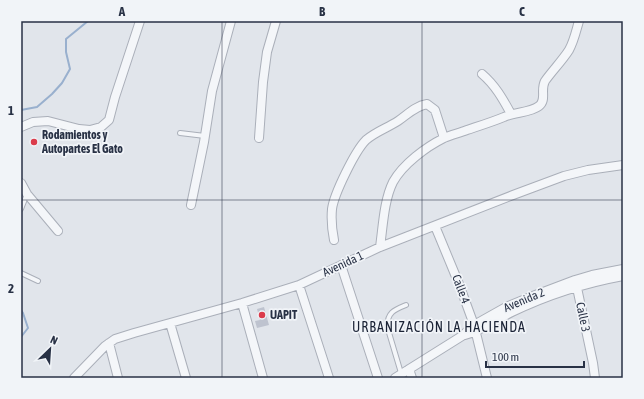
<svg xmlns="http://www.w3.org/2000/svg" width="644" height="399" font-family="'Asap Condensed',sans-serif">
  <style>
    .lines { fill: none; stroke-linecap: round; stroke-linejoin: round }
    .stream { stroke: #99b0ce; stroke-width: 2 }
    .building { fill: #bec3cf }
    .service-casing { stroke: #aaafb9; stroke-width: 6 }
    .minor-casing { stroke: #aaafb9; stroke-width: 10 }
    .service { stroke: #f4f6f9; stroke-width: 4 }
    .minor { stroke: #f4f6f9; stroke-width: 8 }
    .grid { fill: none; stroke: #283145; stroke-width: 1; stroke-opacity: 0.55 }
    .poi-dot { fill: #db3b4b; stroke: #f1f4f8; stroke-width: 1.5 }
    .labels { text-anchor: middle; stroke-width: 3.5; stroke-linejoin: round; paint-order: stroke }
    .poi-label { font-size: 12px; font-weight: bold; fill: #283145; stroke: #f1f4f8; text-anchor: start }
    .street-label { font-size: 12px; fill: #283145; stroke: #f1f4f8 }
    .quarter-label { font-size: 14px; letter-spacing: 1px; fill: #1a2235; stroke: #f1f4f8 }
    .neatline { fill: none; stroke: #283145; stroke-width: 1.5 }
    .grid-label { font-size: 13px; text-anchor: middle; font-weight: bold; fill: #283145 }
  </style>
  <rect width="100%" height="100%" fill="#e1e5eb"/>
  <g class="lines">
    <path class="stream" d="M 21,110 L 37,107 L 52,94 L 62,83 L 70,69 L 66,52 L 66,39 L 88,21
      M 21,310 L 23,313 L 28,328 L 21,337"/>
  </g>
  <path class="building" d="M 264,307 L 269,325 L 257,328 L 255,321 L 260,320 L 257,309 Z"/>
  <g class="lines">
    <defs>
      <path id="service" d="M 180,133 L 205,136
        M 21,209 L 27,194
        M 21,273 L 38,281
        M 401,373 L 387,326 C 388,312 394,310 406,305"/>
      <path id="minor" d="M 482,74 C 495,85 503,99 511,114
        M 21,127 L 33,122 L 48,121 L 79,129 L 90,130 L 101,127 L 109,120 L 115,97 L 140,21
        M 259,138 L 263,82 L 267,52 L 276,21
        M 21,183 L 27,194 L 58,231
        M 191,205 L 204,142 L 212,91 L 231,21
        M 435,226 L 459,284 L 474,325 L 487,378
        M 334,240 C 332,230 331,220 332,209 C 334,194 355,151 366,140 C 375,132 387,128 398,121 C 407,115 415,106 427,104 L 435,110 L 444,138
        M 380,247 C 383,226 384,200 393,182 C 403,164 426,147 444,138 C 451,135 459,133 467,130 C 479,126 492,122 504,117 C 514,112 530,113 539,106 C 547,100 540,90 545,81 C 552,71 562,61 569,50 C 574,41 576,31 579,21
        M 341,265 L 378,378
        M 576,283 L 593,363 L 595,378
        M 299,285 L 329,378
        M 242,303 L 263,378
        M 170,323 L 186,378
        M 465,335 C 482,330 496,320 512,312 C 547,295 585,283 623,276
        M 109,343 L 118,378
        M 409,369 L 412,378
        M 74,378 L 105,346 L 115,339 L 134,333 L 242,303 L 299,285 L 380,247 L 513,195 L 564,176 L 588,170 L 623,165
        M 395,378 L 462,336 L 474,325 L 506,307 L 538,294 L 575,280 L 592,275 L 623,269"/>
    </defs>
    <use href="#service" class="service-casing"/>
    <use href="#minor" class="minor-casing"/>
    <use href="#service" class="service"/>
    <use href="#minor" class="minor"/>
  </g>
  <path class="grid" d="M 222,21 L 222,378M 422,21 L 422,378M 21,200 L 623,200"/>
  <g class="poi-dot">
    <circle cx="34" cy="142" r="4"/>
    <circle cx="262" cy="315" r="4"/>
  </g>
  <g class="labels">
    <g class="poi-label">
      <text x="42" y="139">Rodamientos y<tspan x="42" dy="14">Autopartes El Gato</tspan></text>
      <text x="270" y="319">UAPIT</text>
    </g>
    <g class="street-label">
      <text transform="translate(343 264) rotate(-25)" y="4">Avenida 1</text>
      <text transform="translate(461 289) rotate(69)" y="4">Calle 4</text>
      <text transform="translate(524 300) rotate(-23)" y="4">Avenida 2</text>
      <text transform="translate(583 317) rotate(78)" y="4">Calle 3</text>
    </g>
    <g class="quarter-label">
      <text x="439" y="332">URBANIZACIÓN LA HACIENDA</text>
    </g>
  </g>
  <rect width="644" height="399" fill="none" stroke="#f1f4f8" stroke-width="44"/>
  <g transform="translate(50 349) rotate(25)" stroke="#f1f4f8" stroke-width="3" paint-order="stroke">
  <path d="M0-3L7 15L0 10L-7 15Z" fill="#283145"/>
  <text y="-6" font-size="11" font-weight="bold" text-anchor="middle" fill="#283145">N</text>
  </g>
  <path d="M486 361v6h98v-6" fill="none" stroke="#283145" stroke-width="2"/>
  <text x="492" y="361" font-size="12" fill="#283145" stroke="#f1f4f8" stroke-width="3" paint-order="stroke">100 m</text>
  <rect x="22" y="22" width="600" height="355" class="neatline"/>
  <g class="grid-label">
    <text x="122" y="16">A</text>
    <text x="322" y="16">B</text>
    <text x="522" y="16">C</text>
    <text x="11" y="115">1</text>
    <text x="11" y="293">2</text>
  </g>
</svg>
